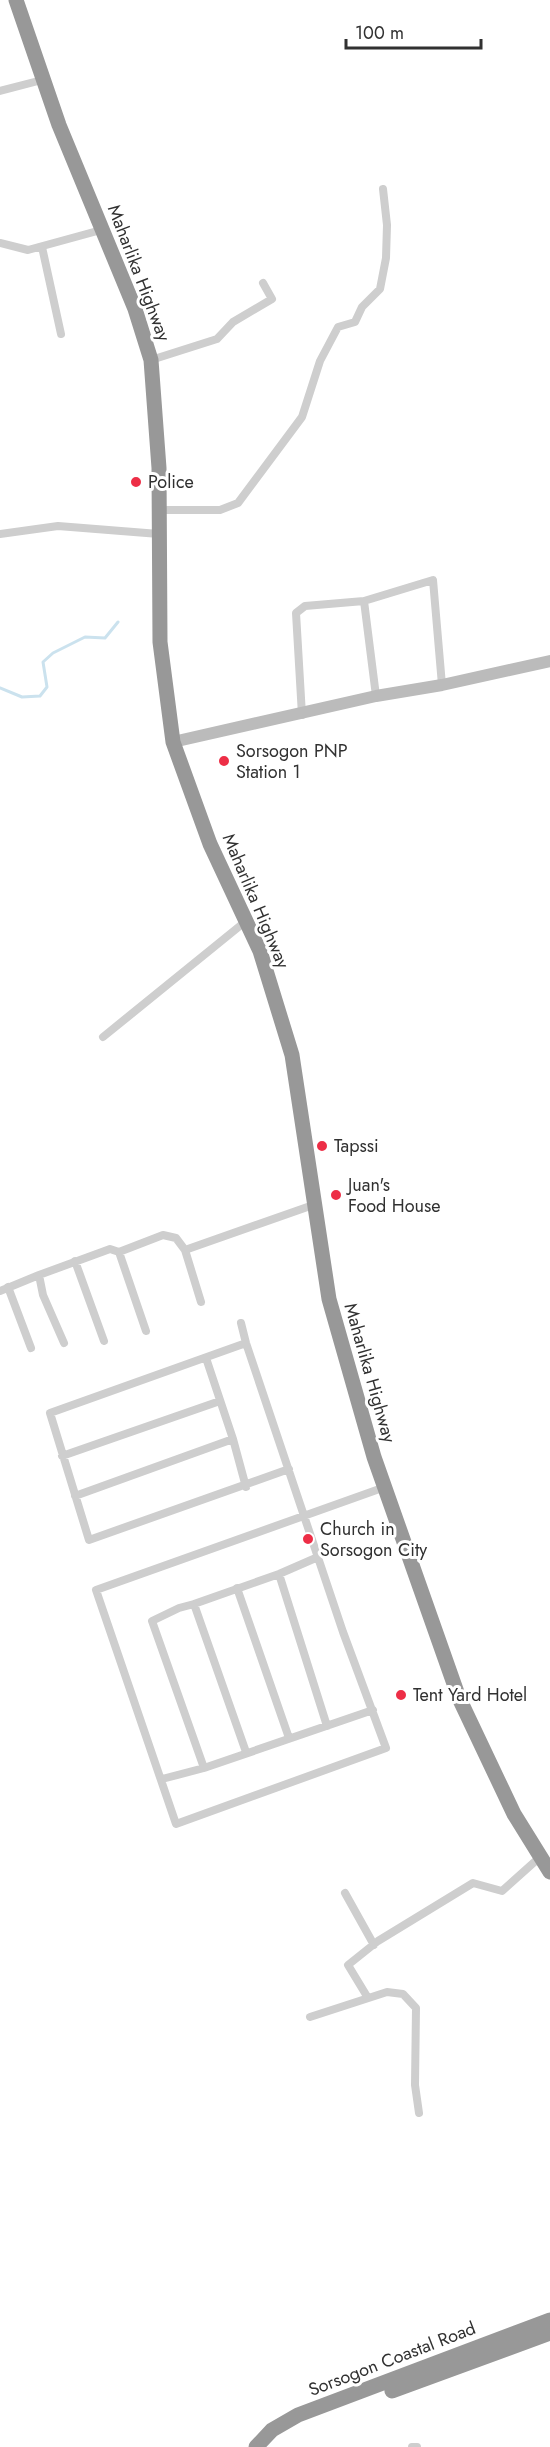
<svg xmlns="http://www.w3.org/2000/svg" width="550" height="2447" font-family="Jost,sans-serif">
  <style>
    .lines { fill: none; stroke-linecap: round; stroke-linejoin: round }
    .stream { stroke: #cbe2ee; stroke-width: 3 }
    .street { stroke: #cecece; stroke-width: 8 }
    .secondary { stroke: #bbb; stroke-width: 12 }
    .highway { stroke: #989898; stroke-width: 15 }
    .poi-dot { fill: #ed2e46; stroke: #fff; stroke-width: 2 }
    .labels { text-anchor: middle; stroke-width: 6; stroke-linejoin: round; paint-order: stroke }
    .street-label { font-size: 18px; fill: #313131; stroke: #fff }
    .poi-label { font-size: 18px; fill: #313131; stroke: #fff; text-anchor: start }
  </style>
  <rect width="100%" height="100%" fill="#fff"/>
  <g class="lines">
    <path class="stream" d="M 0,688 L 22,697 L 40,696 L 47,687 L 43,662 L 53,653 L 85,637 L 105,638 L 118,622"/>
    <path class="street" d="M 0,91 L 42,80
      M 0,243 L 28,250 L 101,230
      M 42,247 L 61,334
      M 151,360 L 217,339 L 233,322 L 272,299 L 263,283
      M 159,510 L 220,510 L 238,503 L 302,417 L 320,361 L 338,327 L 355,322 L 362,307 L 380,289 L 386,258 L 387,225 L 383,189
      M 0,534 L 58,526 L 159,534
      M 376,696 L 364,601 L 433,580 L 442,685
      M 302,715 L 296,613 L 305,606 L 364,601
      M 103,1037 L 246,921
      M 185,1250 L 316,1204
      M 75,1261 L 104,1341
      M 8,1287 L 31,1348
      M 0,1291 L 39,1275
      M 241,1323 L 246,1343 L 343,1632 L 386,1748 L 176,1824 L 96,1590 L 385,1487
      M 146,1331 L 119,1252 L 163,1235 L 176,1238 L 185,1250 L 201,1302
      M 64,1343 L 43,1295 L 39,1275 L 110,1249 L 119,1252
      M 246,1343 L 50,1413 L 89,1540 L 289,1469
      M 206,1358 L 233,1439 L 246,1487
      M 62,1456 L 220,1401
      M 75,1496 L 233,1439
      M 279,1574 L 327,1726
      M 237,1588 L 289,1738
      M 194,1604 L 279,1574 L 318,1557
      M 246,1752 L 194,1604 L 179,1608 L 152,1621 L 204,1768 L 373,1710
      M 162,1779 L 204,1768
      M 345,1893 L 374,1945
      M 368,1998 L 348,1965 L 378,1941 L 473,1883 L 502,1891 L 540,1857
      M 310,2017 L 387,1992 L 403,1994 L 416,2008 L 415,2085 L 419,2113
      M 412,2447 L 417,2447"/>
    <path class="secondary" d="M 173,742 L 376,696 L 442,685 L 550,661"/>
    <path class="highway" d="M 16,0 L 59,125 L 135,309 L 151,360 L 159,468 L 160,642 L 173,742 L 210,844 L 260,951 L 292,1055 L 329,1299 L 374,1457 L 459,1698 L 514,1814 L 550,1872
      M 392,2391 L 550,2333
      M 256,2447 L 272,2430 L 298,2415 L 550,2320"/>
  </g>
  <g class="poi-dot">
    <circle cx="136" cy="482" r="6"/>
    <circle cx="224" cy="761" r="6"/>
    <circle cx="322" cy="1146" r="6"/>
    <circle cx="336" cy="1195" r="6"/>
    <circle cx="308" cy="1539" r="6"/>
    <circle cx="401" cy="1695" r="6"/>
  </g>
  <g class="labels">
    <g class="street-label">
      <text transform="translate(139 273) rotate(69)" y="6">Maharlika Highway</text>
      <text transform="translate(256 901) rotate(67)" y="6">Maharlika Highway</text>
      <text transform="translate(370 1373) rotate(74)" y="6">Maharlika Highway</text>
      <text transform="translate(392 2359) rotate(-21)" y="6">Sorsogon Coastal Road</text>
    </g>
    <g class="poi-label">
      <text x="148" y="488">Police</text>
      <text x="236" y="757">Sorsogon PNP<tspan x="236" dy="21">Station 1</tspan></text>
      <text x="334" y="1152">Tapssi</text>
      <text x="348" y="1191">Juan's<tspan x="348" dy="21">Food House</tspan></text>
      <text x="320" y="1535">Church in<tspan x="320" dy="21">Sorsogon City</tspan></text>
      <text x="413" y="1701">Tent Yard Hotel</text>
    </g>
  </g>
  <path d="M346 39v9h135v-9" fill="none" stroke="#313131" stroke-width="3"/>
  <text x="355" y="39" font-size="18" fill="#313131" stroke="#ffffff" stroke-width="4.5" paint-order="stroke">100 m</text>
</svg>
